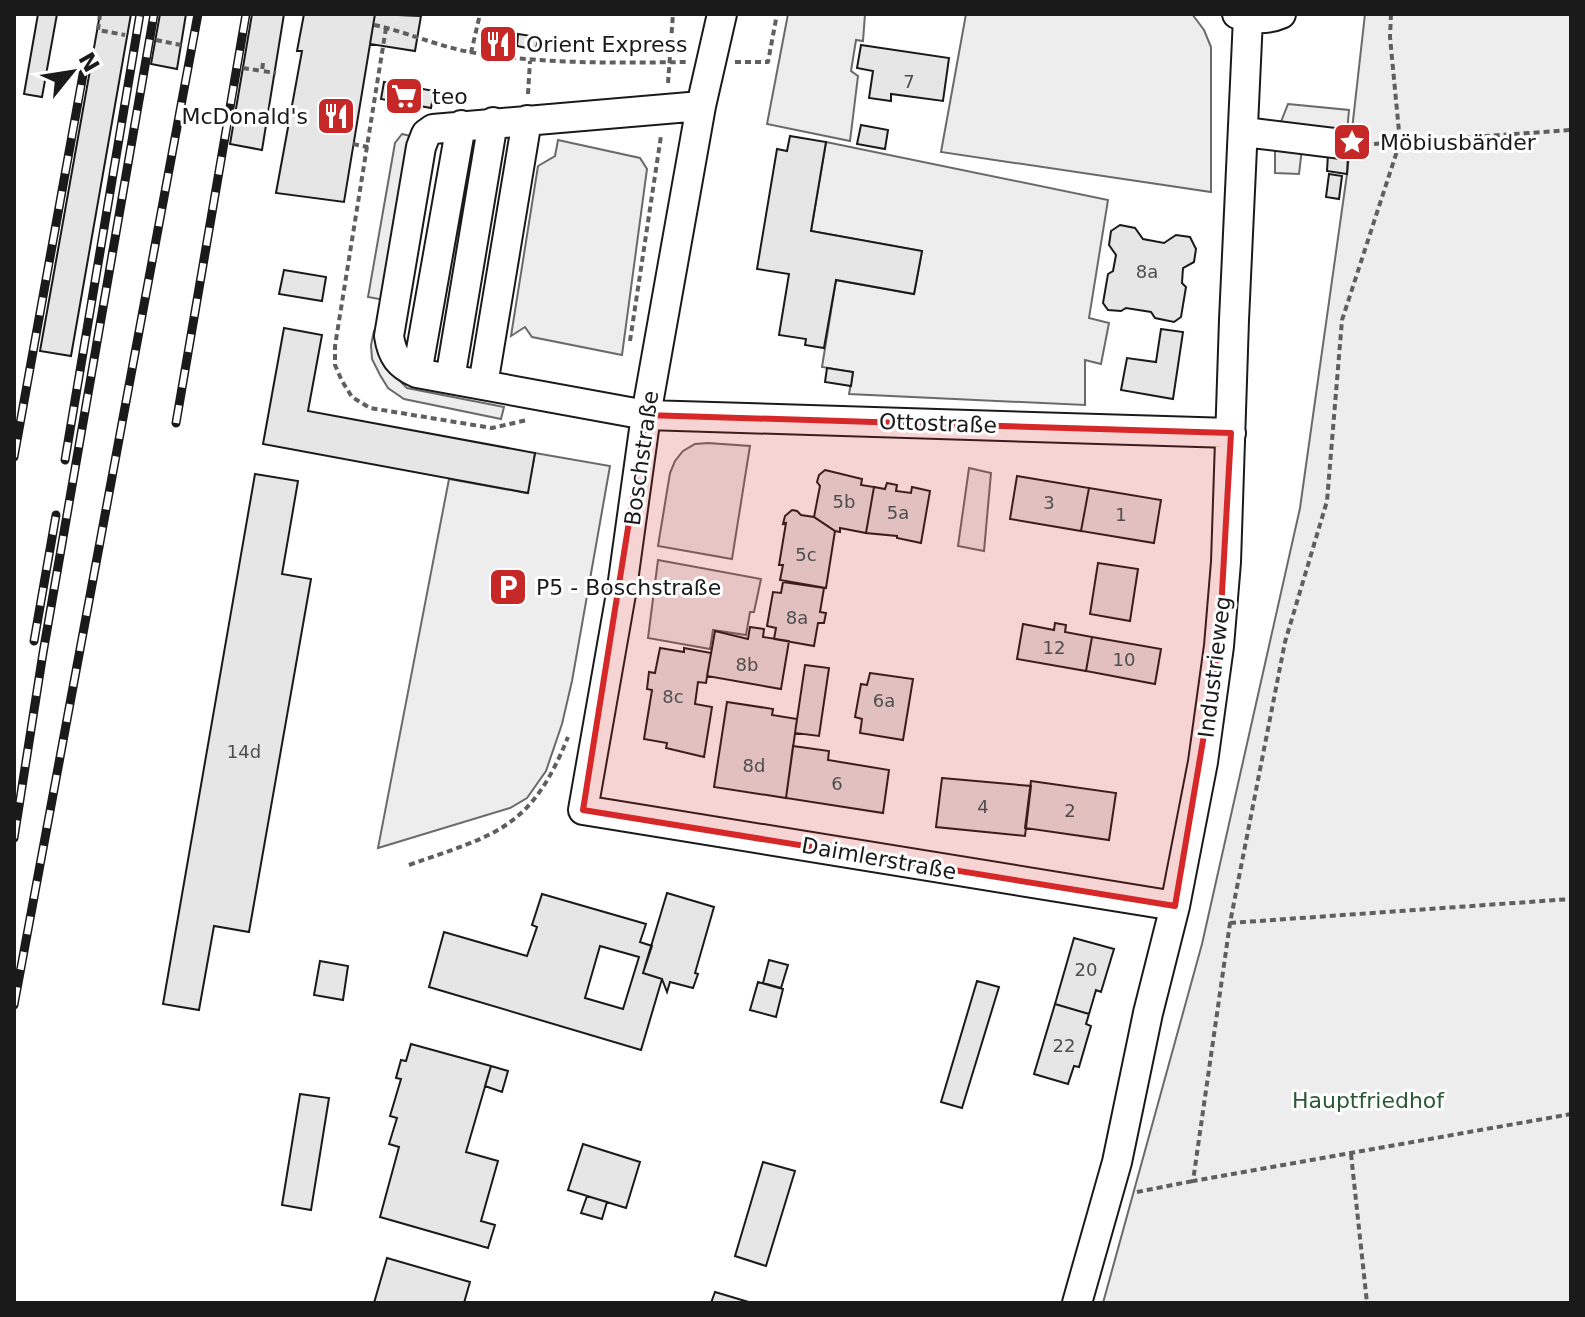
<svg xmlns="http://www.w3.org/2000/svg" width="1585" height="1317" font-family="'DejaVu Sans',sans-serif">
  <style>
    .built { fill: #ededed; stroke: #6a6a6a; stroke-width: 2 }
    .building { fill: #e6e6e6; stroke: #1a1a1a; stroke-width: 2; fill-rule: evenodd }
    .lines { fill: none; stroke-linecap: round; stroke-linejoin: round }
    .minor-casing { stroke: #1a1a1a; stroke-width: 32 }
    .path { stroke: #5f5f5f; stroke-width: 4; stroke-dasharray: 6 4; stroke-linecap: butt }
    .minor { stroke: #fff; stroke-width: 28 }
    .rail-casing { stroke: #1a1a1a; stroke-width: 9 }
    .rail { stroke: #fff; stroke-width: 6; stroke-dasharray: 18; stroke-linecap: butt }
    .marked { fill: #d62828; fill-opacity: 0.2; stroke: #d62828; stroke-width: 6; stroke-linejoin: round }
    .labels { text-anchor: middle; stroke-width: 6; stroke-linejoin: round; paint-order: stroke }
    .number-label { font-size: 18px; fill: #4d4d4d }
    .poi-label { font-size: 22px; fill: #1a1a1a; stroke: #fff; text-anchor: start }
    .street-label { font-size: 22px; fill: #1a1a1a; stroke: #fff }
    .park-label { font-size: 22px; fill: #2b5a34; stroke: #fff }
  </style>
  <rect width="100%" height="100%" fill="#fff"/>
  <path class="built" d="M 788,14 L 865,14 L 863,41 L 856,40 L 851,71 L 858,76 L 850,141 L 767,124 Z
    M 966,14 L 1192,14 L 1204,30 L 1211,47 L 1211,192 L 941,152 Z
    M 1365,14 L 1571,14 L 1571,1303 L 1103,1303 L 1202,944 L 1300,508 L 1347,174 Z
    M 1288,104 L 1349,110 L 1346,144 L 1303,140 L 1299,174 L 1275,173 L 1275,137 Z
    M 402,134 L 415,137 L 390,301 L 368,297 L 395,143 Z
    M 558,140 L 640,158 L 647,169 L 622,355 L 532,337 L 525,327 L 511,336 L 538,166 L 555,156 Z
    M 826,142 L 1108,200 L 1089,318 L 1109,323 L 1101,364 L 1085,360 L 1085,405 L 849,394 L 853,372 L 822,367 L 836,280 L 914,294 L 922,251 L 811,231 Z
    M 374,331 L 384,333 L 391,372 L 407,388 L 504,407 L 501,419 L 404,399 L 388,388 L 380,375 L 372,359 L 371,345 Z
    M 708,443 L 750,446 L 732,559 L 658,546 L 670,473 L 675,461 L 683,451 L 695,444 Z
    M 535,453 L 610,466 L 572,681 L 562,724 L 546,771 L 527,798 L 510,808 L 378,848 L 449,479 L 527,493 Z
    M 969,468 L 991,473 L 984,551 L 958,546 Z
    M 658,560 L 761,579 L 754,612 L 750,612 L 746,635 L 713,630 L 710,649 L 648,638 Z"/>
  <path class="building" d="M 38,14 L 57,14 L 42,97 L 24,94 Z
    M 100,14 L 131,14 L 71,356 L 40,351 Z
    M 160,14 L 186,14 L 177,69 L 151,64 Z
    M 252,14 L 284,14 L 262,150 L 230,144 Z
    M 304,14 L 375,14 L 344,202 L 276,193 L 302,51 L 297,51 Z
    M 375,14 L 421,16 L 415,51 L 370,44 Z
    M 495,33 L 505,35 L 501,55 L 491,53 Z
    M 518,34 L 538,37 L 536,50 L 517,46 Z
    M 861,45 L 949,58 L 943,101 L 891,94 L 891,101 L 869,98 L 873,71 L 857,68 Z
    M 384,82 L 434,91 L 431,108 L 381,99 Z
    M 861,125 L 888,130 L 885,149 L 857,144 Z
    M 790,136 L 826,142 L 811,231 L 922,251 L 914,294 L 836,280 L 824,348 L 805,345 L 806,339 L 779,335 L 789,274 L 757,269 L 777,149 L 787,151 Z
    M 1328,154 L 1348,156 L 1347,174 L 1327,171 Z
    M 1329,174 L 1342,176 L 1339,199 L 1326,197 Z
    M 1120,225 L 1135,228 L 1143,239 L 1164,243 L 1176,235 L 1190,237 L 1196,249 L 1194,262 L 1183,268 L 1182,283 L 1186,287 L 1181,317 L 1174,322 L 1155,318 L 1151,312 L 1126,308 L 1121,311 L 1108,310 L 1103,303 L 1108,274 L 1113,271 L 1116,255 L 1109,245 L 1111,231 Z
    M 284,270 L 326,277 L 322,301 L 279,294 Z
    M 284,328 L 322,335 L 308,411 L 535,453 L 528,493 L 263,444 Z
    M 1161,329 L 1183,332 L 1173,399 L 1121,390 L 1127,358 L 1156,362 Z
    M 827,368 L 853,372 L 851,386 L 825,382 Z
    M 825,470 L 862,479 L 861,485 L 874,487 L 866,533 L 840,528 L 840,532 L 835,531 L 814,517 L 820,486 L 817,482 L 819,475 Z
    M 255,474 L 298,481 L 282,574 L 311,579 L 249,932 L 214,926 L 199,1010 L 163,1004 Z
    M 1017,476 L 1089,488 L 1081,531 L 1010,519 Z
    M 887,483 L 897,485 L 896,491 L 911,493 L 912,487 L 930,491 L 921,543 L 897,538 L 897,536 L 866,533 L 874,487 L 885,489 Z
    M 1089,488 L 1161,500 L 1154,543 L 1081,531 Z
    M 792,510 L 797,511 L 801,515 L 814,517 L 835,531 L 826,588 L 780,580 L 783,565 L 779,565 L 786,523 L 783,524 L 785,516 Z
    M 1098,563 L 1138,569 L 1130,621 L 1090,614 Z
    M 783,582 L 824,588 L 820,612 L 826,613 L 824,623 L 818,623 L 814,646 L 774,639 L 776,628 L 767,626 L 773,592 L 781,593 Z
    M 1055,623 L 1066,625 L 1065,632 L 1092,637 L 1086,671 L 1017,659 L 1023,624 L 1054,630 Z
    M 750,627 L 764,629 L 763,637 L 789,641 L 781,689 L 707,676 L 715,631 L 748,639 Z
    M 1092,637 L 1161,649 L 1155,684 L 1086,671 Z
    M 660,648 L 684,652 L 684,648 L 711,653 L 706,683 L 698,682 L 695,704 L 712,707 L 704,757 L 666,748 L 667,743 L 644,739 L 652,690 L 647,689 L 649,672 L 655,673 Z
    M 805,665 L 829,668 L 819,736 L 795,733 Z
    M 870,673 L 913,679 L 903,740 L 860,733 L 862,719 L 855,717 L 861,684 L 867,685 Z
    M 727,702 L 773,709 L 772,715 L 797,719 L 786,798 L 714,787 Z
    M 793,746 L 829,751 L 828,760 L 889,770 L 883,813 L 786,798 Z
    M 942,778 L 1031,786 L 1025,836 L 936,827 Z
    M 1031,781 L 1116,793 L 1109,840 L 1025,828 Z
    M 667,893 L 714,907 L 695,973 L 698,974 L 693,988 L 670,982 L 667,992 L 662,979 L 643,973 Z
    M 542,894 L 646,924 L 640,942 L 652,946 L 643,973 L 662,979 L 641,1050 L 429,987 L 444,932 L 527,956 L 537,927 L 532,925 ZM 600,946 L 639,957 L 623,1009 L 585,998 Z
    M 1074,938 L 1114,949 L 1101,992 L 1096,990 L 1089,1014 L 1055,1004 Z
    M 769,960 L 788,965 L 781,988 L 763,983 Z
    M 320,961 L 348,966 L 343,1000 L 314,995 Z
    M 977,981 L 999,987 L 962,1108 L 941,1102 Z
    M 758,982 L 783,989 L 776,1017 L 750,1010 Z
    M 1055,1004 L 1089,1014 L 1086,1024 L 1091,1026 L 1079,1067 L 1074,1066 L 1068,1084 L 1034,1074 Z
    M 411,1044 L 491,1066 L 466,1152 L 498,1161 L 481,1221 L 495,1225 L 488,1248 L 380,1217 L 399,1147 L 389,1144 L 397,1118 L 390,1116 L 401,1079 L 396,1078 L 401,1060 L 406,1061 Z
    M 491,1066 L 508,1071 L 502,1092 L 485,1086 Z
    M 300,1094 L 329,1098 L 311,1210 L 282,1205 Z
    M 583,1144 L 640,1162 L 626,1208 L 568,1190 Z
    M 763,1162 L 795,1171 L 766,1266 L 735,1256 Z
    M 587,1196 L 607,1202 L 602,1219 L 581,1213 Z
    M 387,1258 L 470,1282 L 464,1303 L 374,1303 Z
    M 715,1292 L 752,1303 L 711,1303 Z"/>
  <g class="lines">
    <defs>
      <path id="minor" d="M 722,14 L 701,106 L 646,415 L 622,588 L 583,810 L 1175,906
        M 1237,14 C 1251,19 1267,20 1281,14
        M 701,106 L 433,129 L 426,134 L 421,147 L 389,336 C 392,356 399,365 417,373 L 646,415 L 1231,433
        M 1244,132 L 1350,145
        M 417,373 L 461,125
        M 450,379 L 493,122
        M 483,385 L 527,120
        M 1077,1303 L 1117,1162 L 1148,1013 L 1175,906 L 1203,762 L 1219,646 L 1226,562 L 1234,320 L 1248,18"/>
    </defs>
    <use href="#minor" class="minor-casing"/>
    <path class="path" d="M 100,14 L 98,30 L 125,35
      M 1391,14 L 1390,37 L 1400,142 L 1342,320 L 1327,501 L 1285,642 L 1230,923 L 1193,1181 L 1571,1114
      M 374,25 C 408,32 441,48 476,53 C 545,64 616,63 686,62
      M 386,28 L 335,346 L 335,365 L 342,381 L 352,397 L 370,408 L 492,428 L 527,420
      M 156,40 L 181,45
      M 471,53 L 480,14
      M 735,62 L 768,62 L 777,14
      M 263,63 L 262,71 L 276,73
      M 243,68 L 262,71
      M 668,83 L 673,14
      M 528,94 L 530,61
      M 353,144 L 368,147
      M 1374,144 L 1571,130
      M 630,341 L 661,136
      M 409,865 C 497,834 531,829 568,737
      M 1230,923 L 1571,899
      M 1351,1154 L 1367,1303
      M 1137,1192 L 1193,1181"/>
    <use href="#minor" class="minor"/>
    <defs>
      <path id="rail" d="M 176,423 L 246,14
        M 14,457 L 84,69
        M 65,460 L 140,14
        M 34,641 L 56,515
        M 14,838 L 43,653 L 154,14
        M 14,1005 L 198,14"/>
    </defs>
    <use href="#rail" class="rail-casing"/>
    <use href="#rail" class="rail"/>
  </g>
  <path class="marked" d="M 646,415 L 1231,433 L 1219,646 L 1175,906 L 583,810 Z"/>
  <defs>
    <symbol id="restaurant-square" viewBox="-11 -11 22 22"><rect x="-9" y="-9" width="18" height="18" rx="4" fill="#c62828" stroke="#fff"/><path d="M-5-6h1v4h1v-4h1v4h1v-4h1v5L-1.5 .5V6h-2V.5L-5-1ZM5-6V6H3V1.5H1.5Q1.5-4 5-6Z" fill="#fff"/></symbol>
    <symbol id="supermarket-square" viewBox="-11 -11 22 22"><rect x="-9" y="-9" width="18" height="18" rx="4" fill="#c62828" stroke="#fff"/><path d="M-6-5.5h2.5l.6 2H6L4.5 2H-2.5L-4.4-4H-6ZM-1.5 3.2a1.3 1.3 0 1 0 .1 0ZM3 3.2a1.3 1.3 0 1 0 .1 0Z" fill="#fff"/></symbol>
    <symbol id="sight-square" viewBox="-11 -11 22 22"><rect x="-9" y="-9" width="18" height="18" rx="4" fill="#c62828" stroke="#fff"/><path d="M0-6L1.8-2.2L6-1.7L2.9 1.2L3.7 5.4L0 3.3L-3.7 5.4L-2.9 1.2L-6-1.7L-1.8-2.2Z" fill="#fff"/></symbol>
    <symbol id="parking-square" viewBox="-11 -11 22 22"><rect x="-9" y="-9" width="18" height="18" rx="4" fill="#c62828" stroke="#fff"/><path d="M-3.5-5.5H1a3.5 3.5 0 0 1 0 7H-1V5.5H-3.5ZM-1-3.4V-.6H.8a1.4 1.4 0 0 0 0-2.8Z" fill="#fff"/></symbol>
  </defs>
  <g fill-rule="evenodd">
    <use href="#restaurant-square" x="476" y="22" width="44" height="44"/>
    <use href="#supermarket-square" x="382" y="74" width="44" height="44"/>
    <use href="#restaurant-square" x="314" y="94" width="44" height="44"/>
    <use href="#sight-square" x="1330" y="120" width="44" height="44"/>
    <use href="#parking-square" x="486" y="565" width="44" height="44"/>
  </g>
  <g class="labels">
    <g class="number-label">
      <text x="909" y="88">7</text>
      <text x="1147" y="278">8a</text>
      <text x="844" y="508">5b</text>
      <text x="1049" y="509">3</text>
      <text x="898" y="519">5a</text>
      <text x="1121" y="521">1</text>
      <text x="806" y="561">5c</text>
      <text x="797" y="624">8a</text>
      <text x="1054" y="654">12</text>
      <text x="1124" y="666">10</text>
      <text x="747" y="671">8b</text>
      <text x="673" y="703">8c</text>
      <text x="884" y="707">6a</text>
      <text x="244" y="758">14d</text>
      <text x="754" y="772">8d</text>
      <text x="837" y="790">6</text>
      <text x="983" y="813">4</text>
      <text x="1070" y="817">2</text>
      <text x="1086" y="976">20</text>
      <text x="1064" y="1052">22</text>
    </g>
    <g class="poi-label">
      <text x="526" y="52">Orient Express</text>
      <text x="432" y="104">teo</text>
      <text x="308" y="124" text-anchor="end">McDonald's</text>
      <text x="1380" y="150">Möbiusbänder</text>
      <text x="536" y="595">P5 - Boschstraße</text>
    </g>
    <g class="street-label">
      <text transform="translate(938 423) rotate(2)" y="8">Ottostraße</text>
      <text transform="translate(641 458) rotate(-82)" y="8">Boschstraße</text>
      <text transform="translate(1214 667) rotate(-83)" y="8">Industrieweg</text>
      <text transform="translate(879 858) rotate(10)" y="8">Daimlerstraße</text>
    </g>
    <g class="park-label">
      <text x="1368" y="1108">Hauptfriedhof</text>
    </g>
  </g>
  <rect width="1585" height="1317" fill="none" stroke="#1a1a1a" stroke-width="32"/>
  <g transform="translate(72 72) rotate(60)" stroke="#ffffff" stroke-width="6" paint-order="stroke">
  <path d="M0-6L14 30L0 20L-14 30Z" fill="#1a1a1a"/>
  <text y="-12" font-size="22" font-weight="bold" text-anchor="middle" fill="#1a1a1a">N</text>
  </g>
</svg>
